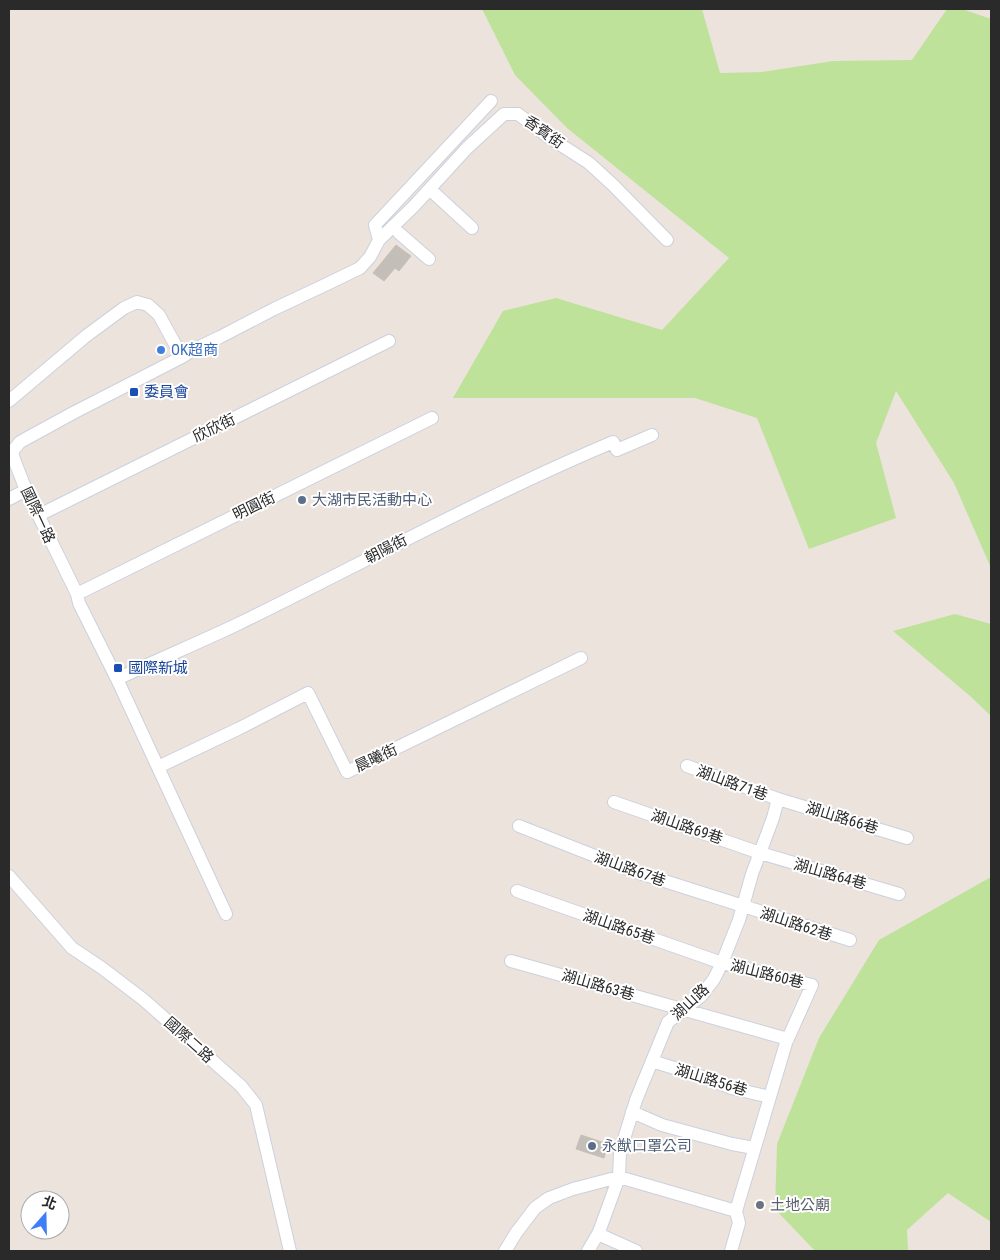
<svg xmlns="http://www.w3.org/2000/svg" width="1000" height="1260" font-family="'Roboto Condensed','Noto Sans TC',sans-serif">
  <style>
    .green { fill: #bee29a }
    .building { fill: #c4beb8; stroke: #c7bfb6 }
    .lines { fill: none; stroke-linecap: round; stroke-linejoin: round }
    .minor-casing { stroke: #cbd1dc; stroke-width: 14 }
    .minor { stroke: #fff; stroke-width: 12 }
    .shop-dot { fill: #3f7fe0; stroke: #fff; stroke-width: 2 }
    .transit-dot { fill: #1a4fb4; stroke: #fff; stroke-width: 2 }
    .service-dot { fill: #5c6f8a; stroke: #fff; stroke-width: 2 }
    .worship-dot { fill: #6b7280; stroke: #fff; stroke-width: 2 }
    .labels { text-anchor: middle; stroke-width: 4; stroke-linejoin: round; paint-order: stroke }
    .street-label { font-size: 15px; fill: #2a2a2a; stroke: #fff }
    .shop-label { font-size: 15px; fill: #366cbe; stroke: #fff; text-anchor: start }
    .transit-label { font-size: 15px; fill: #164399; stroke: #fff; text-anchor: start }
    .service-label { font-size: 15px; fill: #4e5e75; stroke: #fff; text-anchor: start }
    .worship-label { font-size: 15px; fill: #5b616d; stroke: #fff; text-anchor: start }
  </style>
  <rect width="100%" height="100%" fill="#ece3dd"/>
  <path class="green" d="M 482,9 L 702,9 L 720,73 L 762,72 L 833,61 L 912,60 L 947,9 L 962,9 L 991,19 L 991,568 L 954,483 L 896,391 L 876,443 L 896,518 L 809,549 L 757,418 L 695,398 L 453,398 L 503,311 L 556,298 L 662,330 L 729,258 L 567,128 L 515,75 Z
    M 955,614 L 991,624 L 991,716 L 970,696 L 893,631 Z
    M 991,877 L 991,1222 L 948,1193 L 907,1230 L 908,1251 L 815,1251 L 775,1209 L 777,1144 L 819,1038 L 879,940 Z"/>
  <path class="building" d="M 396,245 L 411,256 L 399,271 L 395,268 L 384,281 L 373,273 Z
    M 581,1135 L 608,1144 L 604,1158 L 576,1149 Z"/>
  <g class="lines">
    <defs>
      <path id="minor" d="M 435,194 L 472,228
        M 399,233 L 429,259
        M 379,240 L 414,206 L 467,148 L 504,114 L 518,114 L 547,136 L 589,163 L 613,185 L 667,240
        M 182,357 L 193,350 L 220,337 L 274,309 L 327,284 L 360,268 L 370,257 L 379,240 L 375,225 L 491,101
        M 9,401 L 86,336 L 124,308 L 137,302 L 148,305 L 159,315 L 182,357 L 73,413 L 20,442 L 12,452 L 15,462 L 26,490 L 77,594 L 79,603 L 117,679 L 226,914
        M 9,499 L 26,490
        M 39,515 L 389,341
        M 77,594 L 432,418
        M 117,679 C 157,660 198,643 238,624 C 363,563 485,496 613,442 L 617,450 L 652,435
        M 687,766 L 778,799 L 907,838
        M 158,767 L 240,728 L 308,693 L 347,772 L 581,658
        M 614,802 L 760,853 L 899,894
        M 519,826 L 633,871 L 850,940
        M 9,876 L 72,948 L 102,968 L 144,1000 L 241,1086 L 256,1105 L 290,1251
        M 517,891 L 722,963 L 812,985 L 786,1043 L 736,1211 L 739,1223 L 731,1251
        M 511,961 L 788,1039
        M 652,1061 L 712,1080 L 731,1088 L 770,1097
        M 632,1112 L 662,1125 L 732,1144 L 754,1148
        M 598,1234 L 636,1251
        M 505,1251 L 516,1233 L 535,1208 L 549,1198 L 573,1189 L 619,1177 L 736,1211
        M 588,1251 L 599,1232 L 619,1177 L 620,1152 L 636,1100 L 668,1022 L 701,996 L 714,979 L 722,963 L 739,920 L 752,874 L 773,818 L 778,799"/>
    </defs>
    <use href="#minor" class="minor-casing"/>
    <use href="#minor" class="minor"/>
  </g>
  <circle class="shop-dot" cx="161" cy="350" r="5"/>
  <g class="transit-dot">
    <rect x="129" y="387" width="10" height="10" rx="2.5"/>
    <rect x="113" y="663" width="10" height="10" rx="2.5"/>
  </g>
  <g class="service-dot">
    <circle cx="302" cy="500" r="5"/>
    <circle cx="592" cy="1146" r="5"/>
  </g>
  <circle class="worship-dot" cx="760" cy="1205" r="5"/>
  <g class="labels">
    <g class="street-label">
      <text transform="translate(544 132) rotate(35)" y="5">香賓街</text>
      <text transform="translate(214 428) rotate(-26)" y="5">欣欣街</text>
      <text transform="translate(254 506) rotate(-26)" y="5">明圓街</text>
      <text transform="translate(38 515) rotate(65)" y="5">國際一路</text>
      <text transform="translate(386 549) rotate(-27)" y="5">朝陽街</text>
      <text transform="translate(376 758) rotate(-25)" y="5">晨曦街</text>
      <text transform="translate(732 783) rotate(20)" y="5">湖山路71巷</text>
      <text transform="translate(842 818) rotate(17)" y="5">湖山路66巷</text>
      <text transform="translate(687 827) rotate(19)" y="5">湖山路69巷</text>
      <text transform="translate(630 869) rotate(20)" y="5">湖山路67巷</text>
      <text transform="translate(830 874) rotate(16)" y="5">湖山路64巷</text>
      <text transform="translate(796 924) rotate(18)" y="5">湖山路62巷</text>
      <text transform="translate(619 927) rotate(19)" y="5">湖山路65巷</text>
      <text transform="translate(767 974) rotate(14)" y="5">湖山路60巷</text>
      <text transform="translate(598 985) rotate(16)" y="5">湖山路63巷</text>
      <text transform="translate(690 1002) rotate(-43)" y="5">湖山路</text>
      <text transform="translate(189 1040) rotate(42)" y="5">國際二路</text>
      <text transform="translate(711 1080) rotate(17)" y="5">湖山路56巷</text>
    </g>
    <g class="shop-label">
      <text x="171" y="355">OK超商</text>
    </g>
    <g class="transit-label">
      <text x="144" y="397">委員會</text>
      <text x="128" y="673">國際新城</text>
    </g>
    <g class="service-label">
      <text x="312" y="505">大湖市民活動中心</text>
      <text x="602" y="1151">永猷口罩公司</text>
    </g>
    <g class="worship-label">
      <text x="770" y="1210">土地公廟</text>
    </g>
  </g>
  <rect width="1000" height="1260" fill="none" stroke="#2a2a2a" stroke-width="20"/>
  <g transform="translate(45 1215) rotate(20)"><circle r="24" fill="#ffffff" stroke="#aaaaaa"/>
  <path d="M0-4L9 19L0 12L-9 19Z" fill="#407ef6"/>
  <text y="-8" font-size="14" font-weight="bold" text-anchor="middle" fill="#2a2a2a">北</text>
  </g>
</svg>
